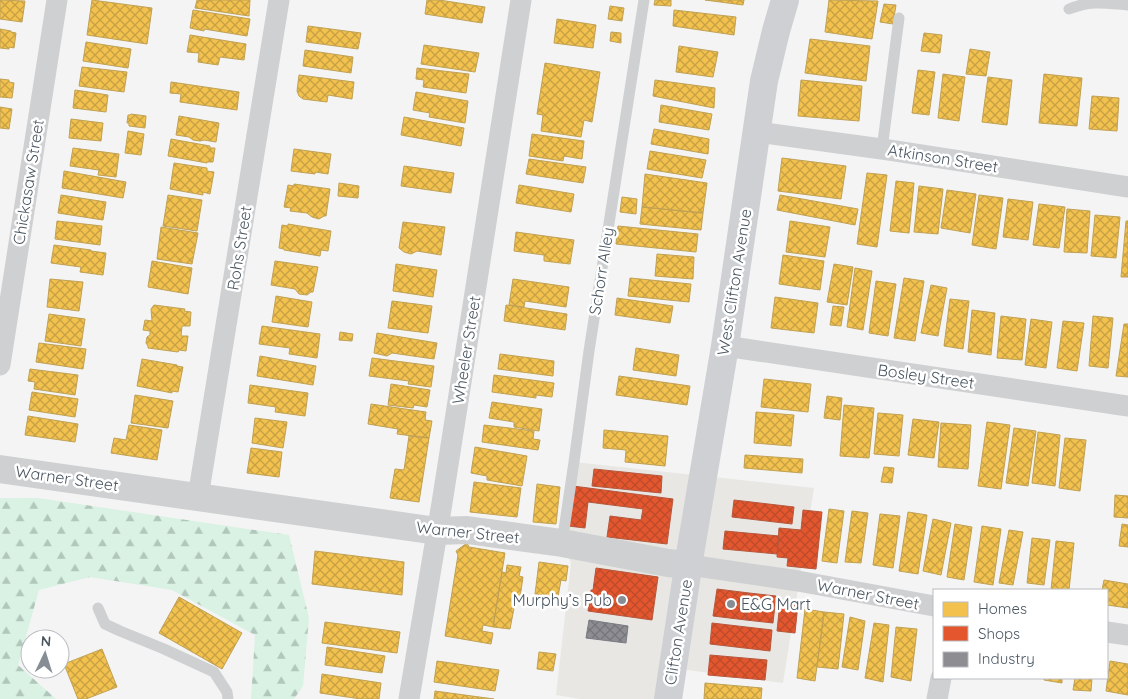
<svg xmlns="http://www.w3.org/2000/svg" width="1128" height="699" font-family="Quicksand,sans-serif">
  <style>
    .commercial { fill: #e8e7e3 }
    .forest { fill: url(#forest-firs) }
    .homes { fill: url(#homes-cross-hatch); stroke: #c0a154 }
    .shops { fill: url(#shops-cross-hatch); stroke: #b6573d }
    .industry { fill: url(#industry-cross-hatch); stroke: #797c83 }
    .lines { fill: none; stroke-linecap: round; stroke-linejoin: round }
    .service { stroke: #ced0d2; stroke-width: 11 }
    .minor { stroke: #ced0d2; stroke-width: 21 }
    .tertiary { stroke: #ced0d2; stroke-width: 28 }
    .secondary { stroke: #ced0d4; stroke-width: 28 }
    .poi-dot { fill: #868d94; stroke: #fff; stroke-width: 2 }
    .labels { text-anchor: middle; stroke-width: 5; stroke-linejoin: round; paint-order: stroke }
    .street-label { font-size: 16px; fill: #4a5661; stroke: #fff }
    .poi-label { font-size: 16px; fill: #4a5661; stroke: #fff; text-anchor: end }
  </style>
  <defs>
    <pattern id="forest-firs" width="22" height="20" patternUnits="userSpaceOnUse" patternTransform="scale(1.25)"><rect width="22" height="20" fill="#d9f2e3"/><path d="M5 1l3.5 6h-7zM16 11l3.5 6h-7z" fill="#b2c7bb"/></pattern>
    <pattern id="homes-cross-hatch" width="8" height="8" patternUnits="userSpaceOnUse" patternTransform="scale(1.25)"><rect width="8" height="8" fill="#f2c14e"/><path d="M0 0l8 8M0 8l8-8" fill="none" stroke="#c6a044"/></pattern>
    <pattern id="shops-cross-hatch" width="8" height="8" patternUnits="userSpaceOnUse" patternTransform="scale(1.25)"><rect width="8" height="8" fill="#e4572e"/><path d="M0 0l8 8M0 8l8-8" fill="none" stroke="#bb4b2b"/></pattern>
    <pattern id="industry-cross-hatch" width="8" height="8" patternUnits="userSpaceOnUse" patternTransform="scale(1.25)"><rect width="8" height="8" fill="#8d8d92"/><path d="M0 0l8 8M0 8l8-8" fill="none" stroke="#75767b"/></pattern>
  </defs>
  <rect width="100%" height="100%" fill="#f4f4f4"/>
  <path class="commercial" d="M 574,462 L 814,488 L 783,683 L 673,668 L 668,699 L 580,699 L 556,695 L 571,563 L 562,543 Z"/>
  <path class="forest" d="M 0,498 L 38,498 L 289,535 L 309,618 L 303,686 L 294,699 L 251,699 L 255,635 L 172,590 L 90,577 L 39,590 L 18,665 L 56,699 L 0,699 Z"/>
  <path class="homes" d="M 0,0 L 25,1 L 22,22 L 0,19 Z
    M 92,0 L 152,8 L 147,44 L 87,35 Z
    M 197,0 L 250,0 L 249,16 L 195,8 Z
    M 427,0 L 439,0 L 485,7 L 482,23 L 425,14 Z
    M 655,0 L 671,0 L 671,6 L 654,5 Z
    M 705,0 L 744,0 L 743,5 Z
    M 829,0 L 878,1 L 872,39 L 825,32 Z
    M 884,4 L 896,5 L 893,24 L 880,22 Z
    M 610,6 L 624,8 L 622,21 L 608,19 Z
    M 193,10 L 250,19 L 247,36 L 204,29 L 204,31 L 190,28 Z
    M 674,10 L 736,17 L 734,35 L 673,26 Z
    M 557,19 L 596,25 L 593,48 L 554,43 Z
    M 308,26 L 361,33 L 358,49 L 306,42 Z
    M 0,29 L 11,31 L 11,32 L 16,33 L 14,48 L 9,47 L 9,49 L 0,48 Z
    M 611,32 L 621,33 L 621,43 L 610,41 Z
    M 924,33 L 942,35 L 940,53 L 921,51 Z
    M 190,35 L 246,44 L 244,60 L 220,57 L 218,65 L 198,62 L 199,53 L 187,52 Z
    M 810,39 L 870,46 L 866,81 L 805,73 Z
    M 86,42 L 131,49 L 128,68 L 83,61 Z
    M 424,45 L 479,53 L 475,72 L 421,64 Z
    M 679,46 L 718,52 L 713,77 L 676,72 Z
    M 970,49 L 990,52 L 986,76 L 966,74 Z
    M 305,50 L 353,57 L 351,73 L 303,66 Z
    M 545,63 L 600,72 L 592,122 L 584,120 L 581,137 L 541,131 L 543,115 L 537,114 Z
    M 82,67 L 127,72 L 124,92 L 79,86 Z
    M 417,68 L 469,74 L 466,93 L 423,87 L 424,80 L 416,79 Z
    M 918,70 L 935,72 L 929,115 L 912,113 Z
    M 943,74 L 965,77 L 959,121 L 938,118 Z
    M 1044,74 L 1082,78 L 1077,126 L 1039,123 Z
    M 299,75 L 354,82 L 352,99 L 328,95 L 327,102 L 303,99 L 299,96 L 297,91 Z
    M 988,77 L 1012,80 L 1007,125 L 982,122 Z
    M 0,79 L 9,80 L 9,82 L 14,83 L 12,98 L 0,97 Z
    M 655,80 L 715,88 L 714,108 L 653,96 Z
    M 801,80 L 862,86 L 859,121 L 798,116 Z
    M 171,82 L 239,92 L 237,110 L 180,102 L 181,94 L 170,93 Z
    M 75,90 L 108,95 L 106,112 L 73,108 Z
    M 416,92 L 468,101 L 465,123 L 429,117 L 430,113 L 413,110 Z
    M 1092,96 L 1119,98 L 1117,131 L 1089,129 Z
    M 661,105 L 712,114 L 709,130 L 659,122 Z
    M 0,107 L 12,109 L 9,129 L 0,128 Z
    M 131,114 L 146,116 L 145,128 L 129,126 L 129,123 L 127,123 L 128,115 L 130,115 Z
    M 179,116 L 219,123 L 216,142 L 204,140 L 200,141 L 193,140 L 189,137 L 176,135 Z
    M 404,117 L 464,128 L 461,146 L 401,135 Z
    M 71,119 L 103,123 L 101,141 L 69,138 Z
    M 654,129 L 709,139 L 708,154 L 651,144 Z
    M 128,131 L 144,134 L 141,155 L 125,153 Z
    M 532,134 L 584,141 L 582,159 L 564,156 L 563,161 L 529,156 Z
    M 171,139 L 210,146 L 210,148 L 215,148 L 213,162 L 207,162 L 207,163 L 168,156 Z
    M 73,148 L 119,154 L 116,177 L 98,175 L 99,170 L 70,166 Z
    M 294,149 L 331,154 L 328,174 L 315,172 L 315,174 L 291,171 Z
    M 650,151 L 706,160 L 702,178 L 647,169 Z
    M 782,158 L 846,166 L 841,199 L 778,191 Z
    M 529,159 L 586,167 L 583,183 L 526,174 Z
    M 174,163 L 207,168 L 207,171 L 214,172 L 210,194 L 203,192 L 203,195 L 170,189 Z
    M 404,166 L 454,173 L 451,193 L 401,186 Z
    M 64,171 L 126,182 L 123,198 L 62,188 Z
    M 867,173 L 887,175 L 877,247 L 857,244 Z
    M 645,174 L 707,183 L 703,213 L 642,207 Z
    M 896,181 L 914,183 L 909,233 L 890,231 Z
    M 339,183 L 359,186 L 358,198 L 338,196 Z
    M 294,184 L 330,189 L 326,216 L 324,216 L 319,219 L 312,217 L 307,213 L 290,211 L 291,208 L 284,207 L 288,185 L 294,186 Z
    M 519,185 L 574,194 L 571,212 L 516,203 Z
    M 919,186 L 943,189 L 938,234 L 914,232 Z
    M 947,190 L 976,194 L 970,233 L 941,228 Z
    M 61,195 L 106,202 L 103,220 L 58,213 Z
    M 168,195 L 202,200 L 197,231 L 163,226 Z
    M 780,195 L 858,209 L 855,225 L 777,210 Z
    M 979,195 L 1003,198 L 996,249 L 972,245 Z
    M 622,197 L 637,199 L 636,214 L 620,212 Z
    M 1008,199 L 1033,202 L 1028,240 L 1003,237 Z
    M 1039,204 L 1065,207 L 1059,248 L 1033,245 Z
    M 642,207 L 703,213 L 701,230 L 640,224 Z
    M 1067,209 L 1090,211 L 1087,253 L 1064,252 Z
    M 1095,215 L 1120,217 L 1116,258 L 1091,256 Z
    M 57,221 L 102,226 L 100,245 L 55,239 Z
    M 790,221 L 830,227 L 825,257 L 786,252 Z
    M 1126,221 L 1128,221 L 1128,277 L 1121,277 Z
    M 403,222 L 445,227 L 441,255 L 417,251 L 411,254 L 404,252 L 399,248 Z
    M 288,224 L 331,231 L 328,251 L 321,250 L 320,256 L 284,250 L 284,249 L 279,248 L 282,225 L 288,226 Z
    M 618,226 L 698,234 L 696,252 L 616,244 Z
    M 161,227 L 198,233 L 192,264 L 157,259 Z
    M 516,232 L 574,240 L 570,264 L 544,261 L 544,255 L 514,251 Z
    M 54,245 L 91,250 L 91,251 L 106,253 L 103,275 L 80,272 L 81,267 L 51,263 Z
    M 657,254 L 694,257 L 693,279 L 655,276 Z
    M 783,255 L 824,261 L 820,290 L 779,284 Z
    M 152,261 L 192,268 L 188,294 L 148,287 Z
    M 275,261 L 318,267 L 313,292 L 311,292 L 307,295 L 299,294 L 295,289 L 271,285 Z
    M 396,264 L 437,270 L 433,297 L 393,291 Z
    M 834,264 L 853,267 L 847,305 L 827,302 Z
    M 855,268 L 872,271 L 863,330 L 847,327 Z
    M 630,278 L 691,284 L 689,302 L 628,296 Z
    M 904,278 L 924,281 L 915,341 L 894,338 Z
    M 50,279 L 83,282 L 79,311 L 47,307 Z
    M 513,279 L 569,287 L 566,307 L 525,301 L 524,307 L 509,305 Z
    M 876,281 L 896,284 L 888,336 L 869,333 Z
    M 931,285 L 947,288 L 938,336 L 921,333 Z
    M 276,296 L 312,302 L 308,327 L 272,322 Z
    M 775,297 L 818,303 L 814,333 L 771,328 Z
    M 617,298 L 673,306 L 670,323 L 615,315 Z
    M 950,299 L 969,301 L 963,349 L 944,346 Z
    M 392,301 L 432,306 L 428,333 L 388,328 Z
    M 154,305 L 185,309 L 184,311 L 191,312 L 190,326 L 182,326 L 181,336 L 188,336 L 186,351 L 179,350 L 178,352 L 148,348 L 148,346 L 146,343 L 147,337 L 150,335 L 150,331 L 143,330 L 145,320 L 152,321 L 151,309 Z
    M 506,305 L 567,314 L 565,330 L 504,321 Z
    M 833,306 L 844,307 L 841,326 L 830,325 Z
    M 972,310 L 995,313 L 991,355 L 968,352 Z
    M 49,314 L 85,319 L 81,346 L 45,341 Z
    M 1001,316 L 1026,319 L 1022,360 L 997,358 Z
    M 1093,316 L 1113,318 L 1108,368 L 1089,366 Z
    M 1031,319 L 1052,322 L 1046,368 L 1025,365 Z
    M 1063,321 L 1084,323 L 1077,371 L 1057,368 Z
    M 1124,324 L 1128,324 L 1128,377 L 1116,376 Z
    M 262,326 L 320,334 L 317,358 L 289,354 L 290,348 L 259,344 Z
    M 340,332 L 353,334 L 352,341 L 339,340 Z
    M 377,333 L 437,343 L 434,359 L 392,353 L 387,356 L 374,353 Z
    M 39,343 L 86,349 L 83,369 L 36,362 Z
    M 636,348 L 679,355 L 676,376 L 633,370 Z
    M 500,354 L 554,361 L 553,376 L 498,369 Z
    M 260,356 L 316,366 L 313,385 L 257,376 Z
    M 372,358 L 434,366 L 431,387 L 408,384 L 409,381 L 369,376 Z
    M 142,359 L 177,365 L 177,366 L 183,367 L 178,392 L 172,391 L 172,393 L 137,386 Z
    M 30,369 L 78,375 L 75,395 L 34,389 L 35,382 L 28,381 Z
    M 494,375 L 554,383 L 552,397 L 536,395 L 536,398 L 492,392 Z
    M 619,376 L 690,386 L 687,405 L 616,395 Z
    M 764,379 L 811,384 L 808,412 L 761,407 Z
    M 391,384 L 430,390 L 427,407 L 414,405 L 413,408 L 388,405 Z
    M 250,385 L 308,393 L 305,416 L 275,412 L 276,407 L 248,403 Z
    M 32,392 L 78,399 L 75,417 L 29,410 Z
    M 135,395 L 173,401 L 168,428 L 131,423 Z
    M 827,396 L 842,398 L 840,420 L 824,418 Z
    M 492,402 L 542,409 L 539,431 L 514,427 L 514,422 L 489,418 Z
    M 371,404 L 426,412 L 425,420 L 432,421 L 429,438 L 397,434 L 398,429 L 368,424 Z
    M 844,405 L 874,408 L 869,458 L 840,456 Z
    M 756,412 L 794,415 L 791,446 L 754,443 Z
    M 878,413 L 903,415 L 899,456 L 874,454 Z
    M 28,416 L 78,424 L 75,442 L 25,435 Z
    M 255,418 L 287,422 L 283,448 L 252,443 Z
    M 913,419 L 939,422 L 934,458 L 908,455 Z
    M 987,422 L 1010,425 L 1001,489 L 978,486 Z
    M 941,423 L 971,425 L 968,469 L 938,467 Z
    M 129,425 L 162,430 L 157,460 L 111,453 L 114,438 L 126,440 Z
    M 484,425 L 534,431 L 533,439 L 540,440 L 538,450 L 482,442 Z
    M 1014,428 L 1036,431 L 1028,486 L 1006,483 Z
    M 604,430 L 668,436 L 665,466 L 625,462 L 626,450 L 603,448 Z
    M 1038,432 L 1060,435 L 1055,486 L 1032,483 Z
    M 409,436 L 429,438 L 419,502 L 390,498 L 395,469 L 404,470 Z
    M 1065,438 L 1086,440 L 1080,491 L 1059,488 Z
    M 475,447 L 527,456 L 522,486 L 487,480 L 487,476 L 471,473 Z
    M 251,448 L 282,452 L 279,477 L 247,473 Z
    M 745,455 L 803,459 L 802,473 L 744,468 Z
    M 884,467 L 894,468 L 892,483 L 881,482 Z
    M 474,482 L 521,488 L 517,517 L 470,512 Z
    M 537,484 L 560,487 L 556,524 L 533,522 Z
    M 1115,495 L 1128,496 L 1128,518 L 1114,517 Z
    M 829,509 L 844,511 L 837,563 L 822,561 Z
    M 852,511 L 868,513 L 861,563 L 845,562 Z
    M 908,512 L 927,515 L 918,574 L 899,571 Z
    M 880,514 L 900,516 L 893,568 L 873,565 Z
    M 933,519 L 951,523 L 941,575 L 923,571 Z
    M 955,524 L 972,527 L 964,580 L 947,577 Z
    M 1122,524 L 1128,525 L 1128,547 L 1119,546 Z
    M 982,526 L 1001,529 L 993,585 L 974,582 Z
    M 1009,530 L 1023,532 L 1013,585 L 999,583 Z
    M 1032,538 L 1050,540 L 1044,585 L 1027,583 Z
    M 1056,541 L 1074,543 L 1069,590 L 1051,590 Z
    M 467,543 L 469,547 L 505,553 L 493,627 L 483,625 L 482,631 L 493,633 L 491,644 L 445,636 L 458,555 L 456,551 Z
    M 315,551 L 404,562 L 402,595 L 312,584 Z
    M 539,562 L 568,566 L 566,581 L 561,580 L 558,597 L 535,594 Z
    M 507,565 L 521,567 L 519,576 L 523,577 L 519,604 L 515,603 L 510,629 L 493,627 L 502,572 L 506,573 Z
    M 1104,580 L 1128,584 L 1128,608 L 1107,605 L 1107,590 L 1102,590 Z
    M 179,597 L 242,633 L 222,669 L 159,633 Z
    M 805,609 L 824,612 L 815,681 L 797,678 Z
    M 824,612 L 844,614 L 838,669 L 817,667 Z
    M 850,617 L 865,621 L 858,670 L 842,667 Z
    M 325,622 L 400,632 L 397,653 L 322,643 Z
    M 874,623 L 889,625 L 883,682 L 865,678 Z
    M 896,627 L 917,629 L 911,681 L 891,677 Z
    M 327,647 L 385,656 L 382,673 L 325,665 Z
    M 102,649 L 117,687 L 86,699 L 78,699 L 64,664 Z
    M 539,652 L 556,654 L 553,671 L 537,669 Z
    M 437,661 L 499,670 L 495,691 L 434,682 Z
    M 1110,661 L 1128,664 L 1128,695 L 1106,691 Z
    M 322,674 L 381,683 L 379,699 L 361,699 L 320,693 Z
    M 1044,678 L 1062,678 L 1062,683 L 1044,680 Z
    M 1075,678 L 1092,678 L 1091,691 L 1073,690 Z
    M 705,683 L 762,688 L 761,699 L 704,699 Z
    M 435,691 L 494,699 L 434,699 Z"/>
  <path class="shops" d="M 594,469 L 662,476 L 661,493 L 592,486 Z
    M 573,486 L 673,499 L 667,544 L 607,537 L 610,516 L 641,520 L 643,509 L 588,502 L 585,528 L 568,526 Z
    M 734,500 L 794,507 L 792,524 L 732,517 Z
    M 803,510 L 822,512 L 816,569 L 787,566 L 788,558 L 777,557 L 779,528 L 801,530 Z
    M 725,531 L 779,536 L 777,554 L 723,549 Z
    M 596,568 L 658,577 L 652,620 L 588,611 L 591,590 L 593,590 Z
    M 717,589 L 749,593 L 746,620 L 713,616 Z
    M 749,593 L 776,596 L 773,623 L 746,620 Z
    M 780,602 L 798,604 L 795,633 L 777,631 Z
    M 712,623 L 772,630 L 770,651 L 710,644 Z
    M 710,655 L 767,660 L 765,680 L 708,675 Z"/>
  <path class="industry" d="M 589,620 L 628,626 L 626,643 L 586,638 Z"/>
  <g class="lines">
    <path class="service" d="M 1069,9 C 1092,0 1104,3 1128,5
      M 882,149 L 899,18
      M 562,543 L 574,462 L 589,351 L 644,0
      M 98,608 L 105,624 L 120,631 L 164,649 L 214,672 L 227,692 L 228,699"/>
    <path class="minor" d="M 757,132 L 889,150 L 1128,187
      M 725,346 L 1128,406
      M 0,365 L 57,0
      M 198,497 L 279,0
      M 689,565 L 798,581 L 934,606
      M 1107,632 L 1128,635
      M 409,699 L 442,503 L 521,0
      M 937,699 L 941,678"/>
    <path class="tertiary" d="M 0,469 L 437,531 L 467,530 L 562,543 L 668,563 L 689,565"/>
    <path class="secondary" d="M 668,699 L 691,548 L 725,346 L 764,81 L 776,31 L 785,0"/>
  </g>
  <g class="poi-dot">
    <circle cx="622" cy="600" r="5"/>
    <circle cx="731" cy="604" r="5"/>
  </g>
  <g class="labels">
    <g class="street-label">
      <text transform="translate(943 158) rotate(9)" y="6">Atkinson Street</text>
      <text transform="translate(28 182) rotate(-81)" y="6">Chickasaw Street</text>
      <text transform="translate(239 248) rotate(-81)" y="6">Rohs Street</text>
      <text transform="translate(601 271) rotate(-81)" y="6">Schorr Alley</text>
      <text transform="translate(734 282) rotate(-81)" y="6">West Clifton Avenue</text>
      <text transform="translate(466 350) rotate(-81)" y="6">Wheeler Street</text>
      <text transform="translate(926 376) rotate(8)" y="6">Bosley Street</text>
      <text transform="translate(67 478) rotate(8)" y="6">Warner Street</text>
      <text transform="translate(468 532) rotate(6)" y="6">Warner Street</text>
      <text transform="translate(868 594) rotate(11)" y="6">Warner Street</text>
      <text transform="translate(678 632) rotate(-81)" y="6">Clifton Avenue</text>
    </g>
    <g class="poi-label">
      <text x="612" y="606">Murphy’s Pub</text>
      <text x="741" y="610" text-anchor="start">E&amp;G Mart</text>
    </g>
  </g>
  <rect x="933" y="589" width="175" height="90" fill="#ffffff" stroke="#b7bbc0"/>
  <rect x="943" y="602" width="25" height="15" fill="#f2c14e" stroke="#b7bbc0"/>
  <text x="978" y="614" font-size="15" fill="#4a5661">Homes</text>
  <rect x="943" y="626" width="25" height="15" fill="#e4572e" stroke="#b7bbc0"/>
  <text x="978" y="639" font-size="15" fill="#4a5661">Shops</text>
  <rect x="943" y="652" width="25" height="15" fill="#8d8d92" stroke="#b7bbc0"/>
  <text x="978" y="664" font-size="15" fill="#4a5661">Industry</text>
  <g transform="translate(45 654) rotate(4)"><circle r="24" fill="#ffffff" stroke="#b7bbc0"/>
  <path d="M0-4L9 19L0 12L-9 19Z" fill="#868d94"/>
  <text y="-8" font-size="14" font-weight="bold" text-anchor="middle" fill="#4a5661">N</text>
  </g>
</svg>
